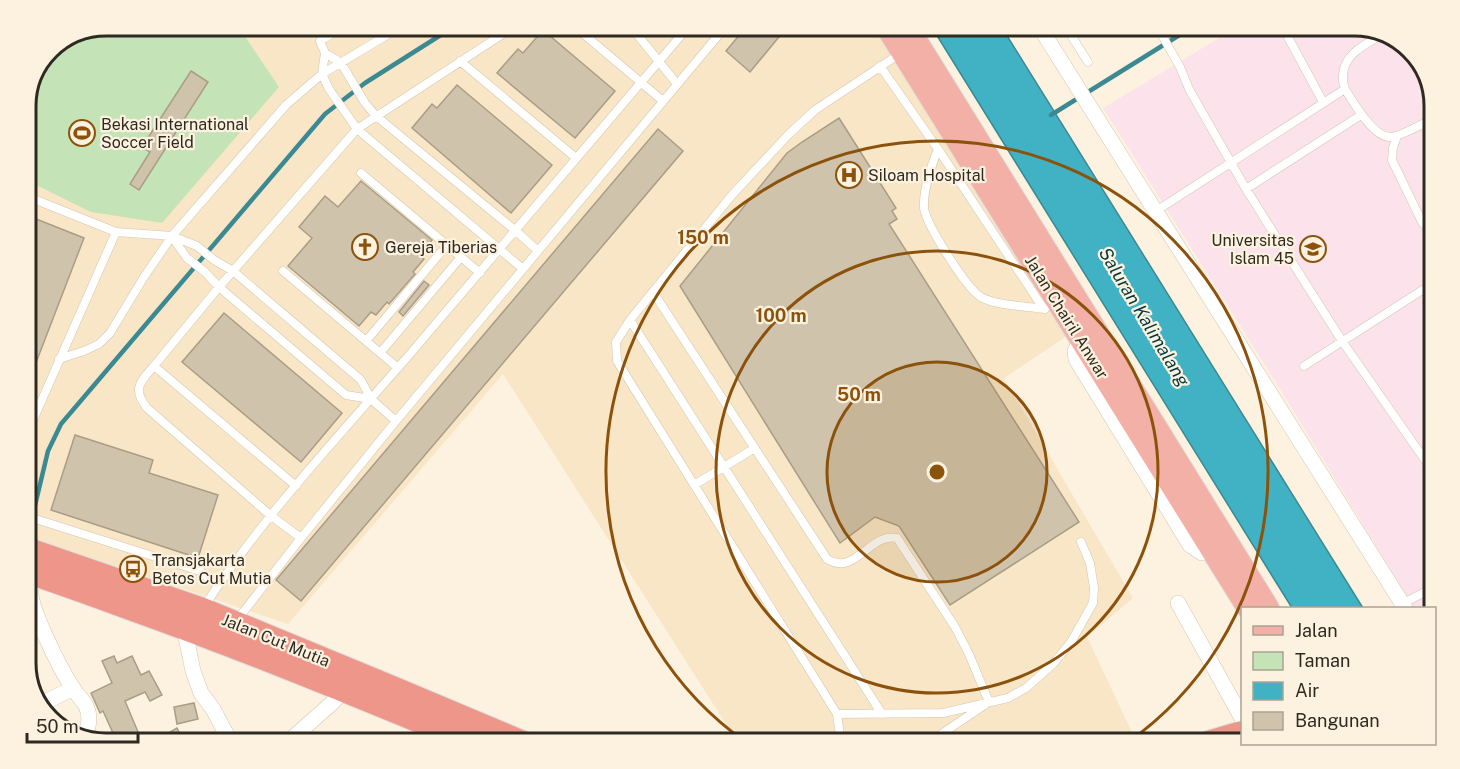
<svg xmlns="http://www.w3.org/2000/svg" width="1460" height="769" font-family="'Public Sans',sans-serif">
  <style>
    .built { fill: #f8e6c7 }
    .education { fill: #fce2ea }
    .green { fill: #c4e4b7 }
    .water { fill: #40b2c3; stroke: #3b8992; stroke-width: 1.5 }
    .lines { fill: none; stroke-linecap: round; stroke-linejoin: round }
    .stream { stroke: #3b8992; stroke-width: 4.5 }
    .building { fill: #d0c3ac; stroke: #a99d86; stroke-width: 1.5 }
    .service-casing { stroke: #d3c6af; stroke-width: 9 }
    .minor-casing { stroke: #d3c6af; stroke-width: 16 }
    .primary-casing { stroke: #dedddb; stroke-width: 24 }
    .trunk-casing { stroke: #dedddb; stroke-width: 26 }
    .service { stroke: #fff; stroke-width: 8 }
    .minor { stroke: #fff; stroke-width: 15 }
    .primary { stroke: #f2b0a7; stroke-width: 22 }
    .trunk { stroke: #ee968a; stroke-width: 24 }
    .ring { fill: none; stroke: #8c520c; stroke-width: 3 }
    .labels { text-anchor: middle; stroke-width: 4.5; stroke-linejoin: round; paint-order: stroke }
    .poi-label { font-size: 16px; fill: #2f2a21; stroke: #fdf2df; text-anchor: start }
    .street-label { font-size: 16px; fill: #2f2a21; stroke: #fdf2df }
    .water-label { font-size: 18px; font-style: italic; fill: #023940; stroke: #fdf2df }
    .rim { fill: none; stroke: #2f2a21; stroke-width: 3 }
    .centre { fill: #8c520c; stroke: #fdf2df; stroke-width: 3 }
    .ring-label { font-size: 18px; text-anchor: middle; font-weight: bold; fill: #8c520c; stroke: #fdf2df; stroke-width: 4.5; stroke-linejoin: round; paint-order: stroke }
  </style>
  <rect width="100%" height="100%" fill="#fdf2df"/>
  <path class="built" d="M 106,26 L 873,26 L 1067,336 L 1004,378 L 1133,598 L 1087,637 L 1137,743 L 738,743 L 503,374 L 288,624 L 26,536 L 26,101 L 49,49 Z"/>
  <path class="education" d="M 1239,26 L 1354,26 L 1390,34 L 1421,61 L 1434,101 L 1434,608 L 1414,608 L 1280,389 L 1103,108 Z"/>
  <path class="green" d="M 106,26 L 238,26 L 279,87 L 162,223 L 91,212 L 26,180 L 26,101 L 49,49 Z"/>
  <path class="water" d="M 931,26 L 1001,26 L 1363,608 L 1292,608 Z"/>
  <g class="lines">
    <path class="stream" d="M 1051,115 L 1194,26
      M 26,543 L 48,451 L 61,424 L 325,114 L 365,83 L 455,26"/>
  </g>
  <path class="building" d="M 747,26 L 788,26 L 750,72 L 726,51 Z
    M 543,30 L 615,91 L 575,138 L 497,73 L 518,49 L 523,53 Z
    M 191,71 L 208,82 L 139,190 L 130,184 L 150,152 L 142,147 Z
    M 457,85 L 552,165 L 511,213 L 412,128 L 432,104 L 437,108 Z
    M 839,118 L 896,208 L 892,211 L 897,219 L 889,224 L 1079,522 L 950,605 L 899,526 L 875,517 L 840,543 L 680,286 L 787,153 L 802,142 Z
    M 658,129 L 683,151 L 301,601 L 276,580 Z
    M 361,181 L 432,240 L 419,255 L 424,259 L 413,272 L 415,274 L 389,304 L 387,302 L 376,315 L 371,312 L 359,326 L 288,266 L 312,238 L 299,227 L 325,196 L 338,207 Z
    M 26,215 L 84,238 L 27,386 L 26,385 Z
    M 424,281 L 429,285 L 403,316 L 399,312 Z
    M 224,313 L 342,413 L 301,462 L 182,362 Z
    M 75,435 L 153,460 L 149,473 L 218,495 L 198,558 L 51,510 Z
    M 114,656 L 117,663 L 132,656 L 141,675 L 149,671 L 162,695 L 150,701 L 145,692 L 125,701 L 141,739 L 130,744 L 118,744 L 103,711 L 100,713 L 91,693 L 112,683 L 102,661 Z
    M 194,703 L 198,719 L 177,724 L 174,707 Z
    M 177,728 L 183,740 L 177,744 L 149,744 Z"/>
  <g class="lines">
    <defs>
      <path id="service" d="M 323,26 L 329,35
        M 344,26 L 320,41 L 325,53 L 322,74 L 329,89 L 357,129 L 523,269
        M 574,26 L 663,101
        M 628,26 L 636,33 L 677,84
        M 1065,26 L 1088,62
        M 1162,26 L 1159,30 L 1180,67 L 1189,89 L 1246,189 L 1342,341 L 1434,473
        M 1282,26 L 1323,102
        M 325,53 L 341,63 L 365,103 L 376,116 L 516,231 L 538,251
        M 460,61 L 576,158
        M 880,66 L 938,149 L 1043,308
        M 1345,89 C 1344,85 1342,80 1343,75 C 1344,53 1368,43 1384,33
        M 1397,136 L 1393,148 L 1392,160 L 1422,222 C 1425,226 1429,227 1434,226
        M 938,149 C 932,164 923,191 924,208 C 926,224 966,288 981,297 C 997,306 1026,306 1045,309
        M 361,173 L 480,273
        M 1246,189 L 1361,115
        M 26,196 L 116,232 L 172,236 L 197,246 L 214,260 L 233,271 L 361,380 L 371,399 L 396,421
        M 1156,211 L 1345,89 C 1353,102 1373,137 1390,137 C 1400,137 1424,123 1434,118
        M 172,237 L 187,258 L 205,272 L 219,287 L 346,395 L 371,399
        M 283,271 L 398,368
        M 653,292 L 827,559 C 855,577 870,532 897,538 L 955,627 L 969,654 L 989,702 L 937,737 L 853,743
        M 630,320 L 882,714
        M 366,341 L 447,245
        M 380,353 L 461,257
        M 59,359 L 84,351 L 99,344 L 110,333 L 144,277 L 172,236 L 286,105 L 322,74 L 402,26
        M 154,366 C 140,382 132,389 147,408 L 270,515 L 301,538
        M 1304,366 L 1424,289 L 1434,291
        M 26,436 L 116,232
        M 694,485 L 755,448
        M 296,486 L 154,366 L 219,287 L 357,129 L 515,26
        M 26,516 L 200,571 L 218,586
        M 1402,604 L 1434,587
        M 204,607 C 263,516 339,436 410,354 C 504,245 596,135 689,26
        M 237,620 L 301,538 L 396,421 L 726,26
        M 837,714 L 943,713 L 1008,698 L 1026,688 L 1053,664 L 1071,642 L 1093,603 L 1094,588 L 1090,563 L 1081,542
        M 841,743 L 837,714 L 617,361 L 616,342 L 630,320 L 732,195 L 788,135 L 815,110 L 901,53"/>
      <path id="minor" d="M 1039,26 L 1405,608
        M 1081,339 L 1075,351 L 1076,359 L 1190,545 L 1202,553 L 1211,549
        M 35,574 C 34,579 31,583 31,588 C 28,606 61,670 72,687 C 76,694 83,700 86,706 C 91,716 89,729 83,738
        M 1178,603 L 1242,718
        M 184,627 L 193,671 L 201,693 L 213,709 L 231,743
        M 38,706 L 73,688
        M 287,743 L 332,703 L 345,689"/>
      <path id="primary" d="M 886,26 L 1248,608
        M 907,26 L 1268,608"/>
      <path id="trunk" d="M 26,549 L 203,610 L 390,687 L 523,743
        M 26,571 C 62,583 98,596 133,609 C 248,650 360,696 473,743
        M 1208,743 L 1242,733"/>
    </defs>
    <use href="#service" class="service-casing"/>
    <use href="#minor" class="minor-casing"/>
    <use href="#primary" class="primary-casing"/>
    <use href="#trunk" class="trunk-casing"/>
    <use href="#service" class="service"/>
    <use href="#minor" class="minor"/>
    <use href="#primary" class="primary"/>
    <use href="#trunk" class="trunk"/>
  </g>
  <circle cx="937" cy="472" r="110" fill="#8c520c" fill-opacity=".12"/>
  <g class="ring">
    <circle cx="937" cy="472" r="110"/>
    <circle cx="937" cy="472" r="221"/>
    <path d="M747 743A331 331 0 1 1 1127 743"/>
  </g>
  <defs>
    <symbol id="stadium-ring" viewBox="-11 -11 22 22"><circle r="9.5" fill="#fdf2df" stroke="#8c520c" stroke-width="1.5"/><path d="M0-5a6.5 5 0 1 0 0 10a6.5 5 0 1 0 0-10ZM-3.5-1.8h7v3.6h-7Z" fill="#8c520c"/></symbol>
    <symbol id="hospital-ring" viewBox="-11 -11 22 22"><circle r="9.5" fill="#fdf2df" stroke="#8c520c" stroke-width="1.5"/><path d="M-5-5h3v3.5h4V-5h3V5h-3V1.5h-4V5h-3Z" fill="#8c520c"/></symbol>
    <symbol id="church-ring" viewBox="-11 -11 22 22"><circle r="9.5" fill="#fdf2df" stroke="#8c520c" stroke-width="1.5"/><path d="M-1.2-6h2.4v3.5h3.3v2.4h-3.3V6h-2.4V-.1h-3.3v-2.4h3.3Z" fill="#8c520c"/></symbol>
    <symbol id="university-ring" viewBox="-11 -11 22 22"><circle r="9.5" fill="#fdf2df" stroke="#8c520c" stroke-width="1.5"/><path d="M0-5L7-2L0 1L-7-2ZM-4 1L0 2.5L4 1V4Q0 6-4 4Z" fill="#8c520c"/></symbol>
    <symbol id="bus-ring" viewBox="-11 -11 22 22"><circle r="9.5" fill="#fdf2df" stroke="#8c520c" stroke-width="1.5"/><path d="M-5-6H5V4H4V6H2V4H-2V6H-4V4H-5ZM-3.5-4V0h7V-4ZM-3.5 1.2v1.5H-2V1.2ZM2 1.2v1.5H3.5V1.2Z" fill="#8c520c"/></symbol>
  </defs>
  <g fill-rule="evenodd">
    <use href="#stadium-ring" x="67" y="118" width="30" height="30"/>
    <use href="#hospital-ring" x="834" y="160" width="30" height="30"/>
    <use href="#church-ring" x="350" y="232" width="30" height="30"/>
    <use href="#university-ring" x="1298" y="234" width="30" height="30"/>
    <use href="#bus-ring" x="118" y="554" width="30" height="30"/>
  </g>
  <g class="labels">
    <g class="poi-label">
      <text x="101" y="130">Bekasi International<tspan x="101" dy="18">Soccer Field</tspan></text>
      <text x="868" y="181">Siloam Hospital</text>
      <text x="1294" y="246" text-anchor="end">Universitas<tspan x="1294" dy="18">Islam 45</tspan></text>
      <text x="385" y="253">Gereja Tiberias</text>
      <text x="152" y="566">Transjakarta<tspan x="152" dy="18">Betos Cut Mutia</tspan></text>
    </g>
    <g class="street-label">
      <text transform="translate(1067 317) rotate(58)" y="6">Jalan Chairil Anwar</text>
      <text transform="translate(276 640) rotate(22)" y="6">Jalan Cut Mutia</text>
    </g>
    <g class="water-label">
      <text transform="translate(1144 317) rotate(59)" y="6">Saluran Kalimalang</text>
    </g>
  </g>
  <path d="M0 0H1460V769H0ZM106 36H1354A70 70 0 0 1 1424 106V663A70 70 0 0 1 1354 733H106A70 70 0 0 1 36 663V106A70 70 0 0 1 106 36Z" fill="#fdf2df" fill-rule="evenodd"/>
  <path class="rim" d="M106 36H1354A70 70 0 0 1 1424 106V663A70 70 0 0 1 1354 733H106A70 70 0 0 1 36 663V106A70 70 0 0 1 106 36Z"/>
  <circle cx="937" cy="472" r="9" class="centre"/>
  <g class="ring-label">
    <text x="703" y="244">150 m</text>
    <text x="781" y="322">100 m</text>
    <text x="859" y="401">50 m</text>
  </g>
  <rect x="1241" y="607" width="195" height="138" fill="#fdf2df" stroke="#aba293" stroke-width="1.5"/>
  <rect x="1253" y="626" width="30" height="9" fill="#f2b0a7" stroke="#aba293" stroke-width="1.5"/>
  <text x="1295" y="637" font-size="18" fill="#2f2a21">Jalan</text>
  <rect x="1253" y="652" width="30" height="18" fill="#c4e4b7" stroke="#aba293" stroke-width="1.5"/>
  <text x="1295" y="667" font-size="18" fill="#2f2a21">Taman</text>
  <rect x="1253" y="682" width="30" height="18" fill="#40b2c3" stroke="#aba293" stroke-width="1.5"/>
  <text x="1295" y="697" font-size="18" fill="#2f2a21">Air</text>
  <rect x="1253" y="712" width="30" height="18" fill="#d0c3ac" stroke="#aba293" stroke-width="1.5"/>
  <text x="1295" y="727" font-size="18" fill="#2f2a21">Bangunan</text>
  <path d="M27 733v9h111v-9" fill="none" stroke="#2f2a21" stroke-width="3"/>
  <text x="36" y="733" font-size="18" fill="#2f2a21" stroke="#fdf2df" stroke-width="4.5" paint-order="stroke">50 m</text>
</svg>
